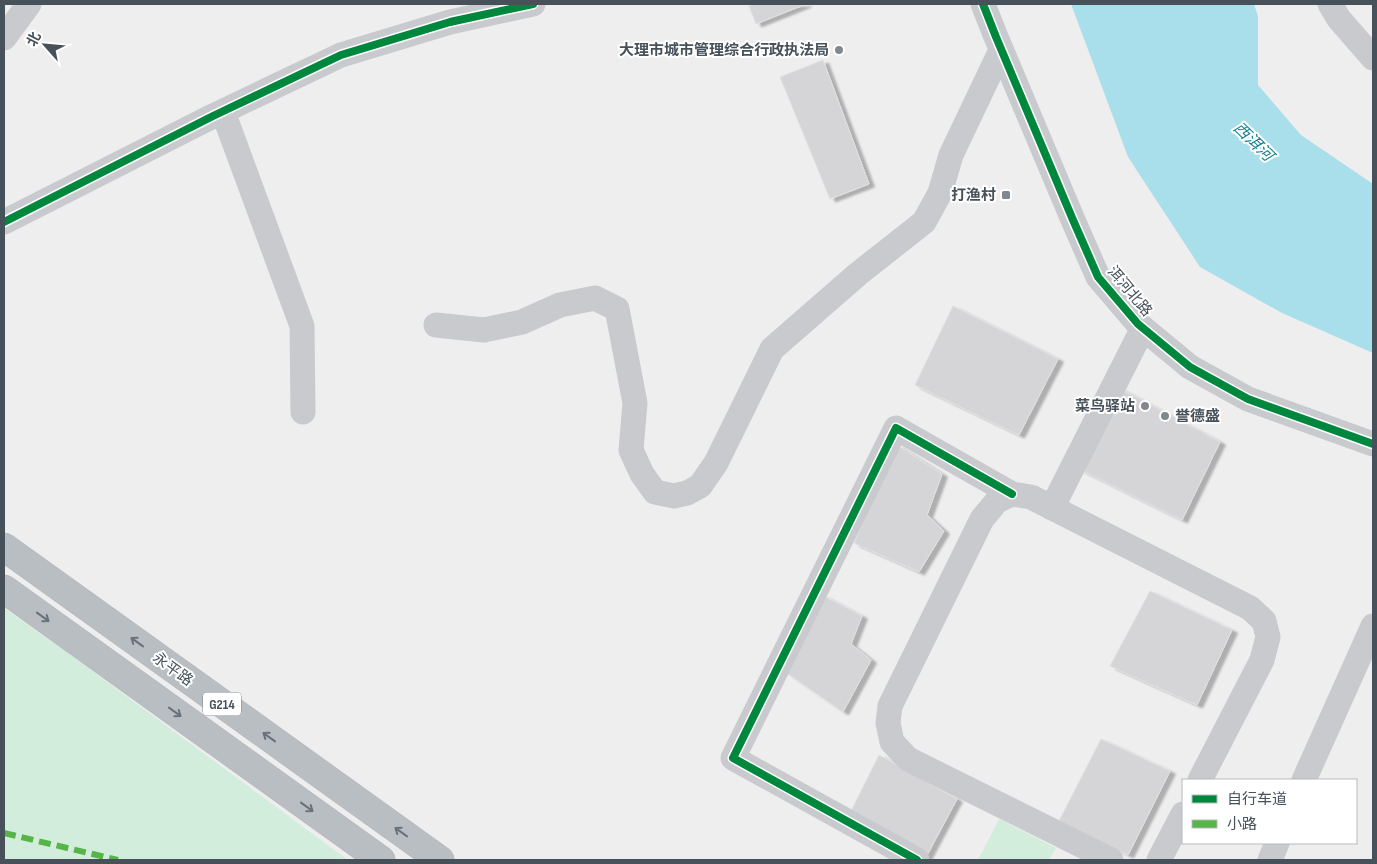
<svg xmlns="http://www.w3.org/2000/svg" width="1377" height="864" font-family="'Sofia Sans Condensed','Noto Sans SC',sans-serif">
  <style>
    .green { fill: #d3eddc }
    .water { fill: #a9dfea }
    .building { fill: #d5d5d7; stroke: #e0e0e1; filter: url(#shadow) }
    .lines { fill: none; stroke-linecap: round; stroke-linejoin: round }
    .highway-casing { stroke: #b4b8bd; stroke-width: 29 }
    .minor { stroke: #c8cacd; stroke-width: 25 }
    .highway { stroke: #b9bec3; stroke-width: 28 }
    .quiet { stroke: #57b448; stroke-width: 6; stroke-dasharray: 12 6; stroke-linecap: butt }
    .cycleway-casing { stroke: #fff; stroke-width: 11 }
    .cycleway { stroke: #00873e; stroke-width: 8 }
    .oneway { stroke: #68727a }
    .poi-dot { fill: #81888e; stroke: #fff; stroke-width: 2 }
    .labels { text-anchor: middle; stroke-width: 4; stroke-linejoin: round; paint-order: stroke }
    .shield { fill: #fff; stroke: #7e858c; stroke-width: 1 }
    .shield-label { font-size: 14px; font-weight: bold; fill: #46515a }
    .poi-label { font-size: 15px; font-weight: bold; fill: #46515a; stroke: #fff; text-anchor: end }
    .street-label { font-size: 15px; fill: #46515a; stroke: #fff }
    .water-label { font-size: 16px; font-style: italic; fill: #117e94; stroke: #fff }
  </style>
  <defs>
    <filter id="shadow"><feDropShadow dx="5.5" dy="3" stdDeviation="1" flood-color="#0004"/></filter>
  </defs>
  <rect width="100%" height="100%" fill="#efeeee"/>
  <path class="green" d="M 4,608 L 68,653 L 348,860 L 4,860 Z
    M 999,819 L 1056,848 L 1049,860 L 978,860 Z"/>
  <path class="water" d="M 1071,4 L 1254,4 L 1258,16 L 1258,85 L 1301,135 L 1373,184 L 1373,353 L 1282,313 L 1200,267 L 1128,157 Z"/>
  <path class="building" d="M 754,4 L 806,4 L 756,24 L 749,6 Z
    M 823,60 L 869,184 L 830,199 L 780,77 Z
    M 953,306 L 1058,359 L 1019,435 L 915,385 Z
    M 1119,388 L 1220,442 L 1182,520 L 1079,469 Z
    M 897,445 L 942,474 L 927,515 L 944,531 L 919,572 L 854,543 Z
    M 1150,591 L 1232,630 L 1197,705 L 1110,666 Z
    M 822,595 L 862,616 L 851,644 L 871,660 L 843,712 L 788,674 Z
    M 1101,739 L 1170,771 L 1128,855 L 1059,821 Z
    M 879,755 L 957,799 L 925,859 L 848,817 Z"/>
  <g class="lines">
    <defs>
      <path id="highway" d="M 4,547 L 440,860
        M 4,589 L 381,860"/>
    </defs>
    <use href="#highway" class="highway-casing"/>
    <path class="minor" d="M 983,4 L 996,37 L 1073,220 L 1098,277 L 1138,324 L 1190,367 L 1248,399 L 1373,444
      M 1330,4 L 1339,19 L 1373,58
      M 4,38 L 29,4
      M 223,112 L 302,326 L 303,412
      M 4,222 L 213,116 L 341,55 L 450,22 L 533,4
      M 436,325 L 484,330 L 522,322 L 560,305 L 595,298 L 617,309 L 635,403 L 631,450 L 642,474 L 655,492 L 674,496 L 687,493 L 700,486 L 716,463 L 772,349 L 858,274 L 924,222 L 940,193 L 951,155 L 1001,50
      M 1052,508 L 1143,328
      M 1304,780 L 1373,626
      M 917,860 L 733,758 L 896,428 L 1012,494
      M 1111,860 L 908,759 L 892,742 L 888,723 L 890,706 L 982,519 L 997,501 L 1012,494 L 1031,497 L 1250,608 L 1264,621 L 1268,637 L 1262,660 L 1200,780
      M 1159,860 L 1183,814
      M 1270,860 L 1277,843"/>
    <use href="#highway" class="highway"/>
    <path class="quiet" d="M 4,833 L 118,860"/>
    <defs>
      <path id="cycleway" d="M 983,4 L 996,37 L 1073,220 L 1098,277 L 1138,324 L 1190,367 L 1248,399 L 1373,444
        M 4,222 L 213,116 L 341,55 L 450,22 L 533,4
        M 917,860 L 733,758 L 896,428 L 1012,494"/>
    </defs>
    <use href="#cycleway" class="cycleway-casing"/>
    <use href="#cycleway" class="cycleway"/>
  </g>
  <defs><path id="oneway-shaft" d="M-6 0H5M1.5-3L5.5 0L1.5 3" fill="none" stroke-width="1.6" stroke-linecap="round" stroke-linejoin="round" transform="scale(1.25)"/></defs>
  <g class="oneway">
    <use href="#oneway-shaft" transform="translate(43 617) rotate(36)"/>
    <use href="#oneway-shaft" transform="translate(137 642) rotate(-144)"/>
    <use href="#oneway-shaft" transform="translate(175 712) rotate(36)"/>
    <use href="#oneway-shaft" transform="translate(269 737) rotate(-144)"/>
    <use href="#oneway-shaft" transform="translate(307 807) rotate(36)"/>
    <use href="#oneway-shaft" transform="translate(401 832) rotate(-144)"/>
  </g>
  <g class="poi-dot">
    <circle cx="839" cy="50" r="5"/>
    <rect x="1001" y="190" width="10" height="10" rx="2.5"/>
    <circle cx="1145" cy="406" r="5"/>
    <circle cx="1165" cy="416" r="5"/>
  </g>
  <g class="labels">
    <rect class="shield" x="203" y="692.5" width="38" height="23" rx="4"/>
    <g class="shield-label">
      <text x="222" y="709">G214</text>
    </g>
    <g class="poi-label">
      <text x="829" y="55">大理市城市管理综合行政执法局</text>
      <text x="996" y="200">打渔村</text>
      <text x="1135" y="411">菜鸟驿站</text>
      <text x="1175" y="421" text-anchor="start">誉德盛</text>
    </g>
    <g class="street-label">
      <text transform="translate(1130 291) rotate(50)" y="5">洱河北路</text>
      <text transform="translate(173 669) rotate(36)" y="5">永平路</text>
    </g>
    <g class="water-label">
      <text transform="translate(1254 141) rotate(44)" y="6">西洱河</text>
    </g>
  </g>
  <rect width="1377" height="864" fill="none" stroke="#46515a" stroke-width="10"/>
  <rect x="1182" y="779" width="175" height="65" fill="#ffffff" stroke="#b5b9bd"/>
  <rect x="1192" y="795" width="25" height="8" fill="#00873e" stroke="#b5b9bd"/>
  <text x="1227" y="804" font-size="15" fill="#46515a">自行车道</text>
  <rect x="1192" y="820" width="25" height="8" fill="#57b448" stroke="#b5b9bd"/>
  <text x="1227" y="829" font-size="15" fill="#46515a">小路</text>
  <g transform="translate(45 45) rotate(297)" stroke="#ffffff" stroke-width="4" paint-order="stroke">
  <path d="M0-4L9 19L0 12L-9 19Z" fill="#46515a"/>
  <text y="-8" font-size="14" font-weight="bold" text-anchor="middle" fill="#46515a">北</text>
  </g>
</svg>
